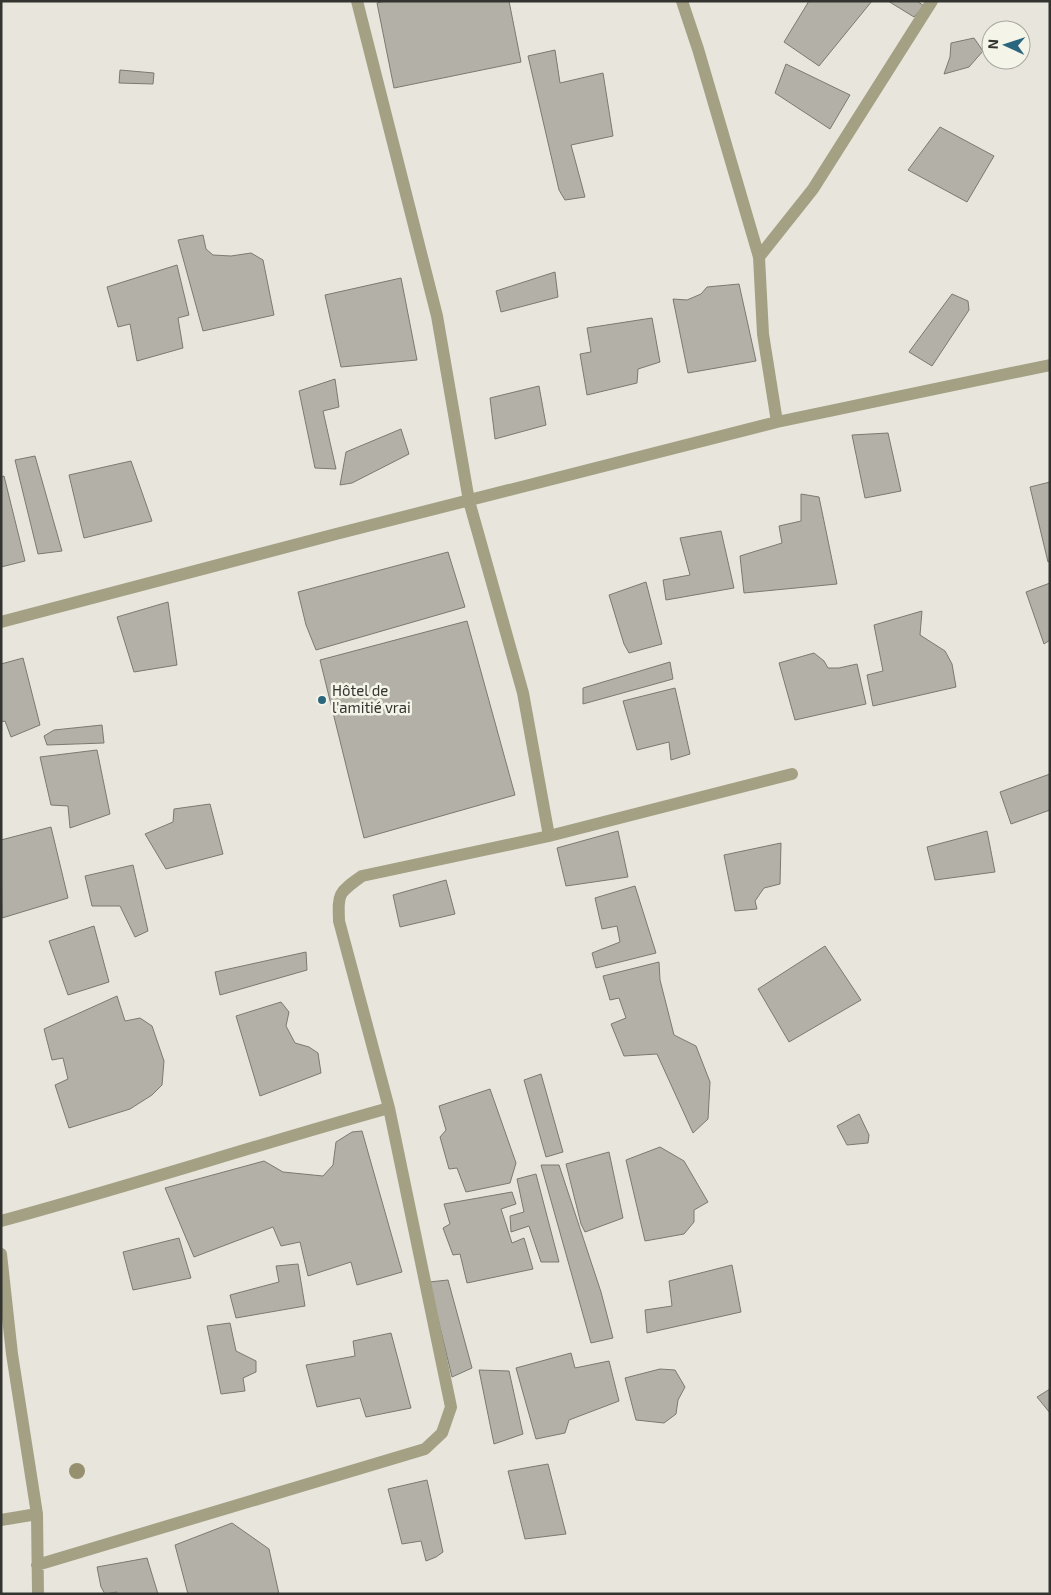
<svg xmlns="http://www.w3.org/2000/svg" width="1051" height="1595" font-family="'Exo 2',sans-serif">
  <style>
    .building { fill: #b2b0a7; stroke: #7b7a71 }
    .lines { fill: none; stroke-linecap: round; stroke-linejoin: round }
    .minor { stroke: #a4a084; stroke-width: 12 }
    .tree { fill: #96906f }
    .poi-dot { fill: #2a667e; stroke: #f5f4e9; stroke-width: 2 }
    .labels { text-anchor: middle; stroke-width: 5; stroke-linejoin: round; paint-order: stroke }
    .poi-label { font-size: 15px; fill: #33332f; stroke: #f5f4e9; text-anchor: start }
  </style>
  <rect width="100%" height="100%" fill="#e8e6dc"/>
  <path class="building" d="M 385,1 L 509,1 L 521,62 L 394,88 L 377,3 Z
    M 809,1 L 872,1 L 819,66 L 784,42 Z
    M 888,1 L 917,1 L 924,6 L 914,17 Z
    M 974,38 L 983,51 L 969,67 L 944,74 L 950,57 L 951,43 Z
    M 555,50 L 560,83 L 603,73 L 613,136 L 571,145 L 585,197 L 565,200 L 559,190 L 528,56 Z
    M 786,64 L 850,95 L 830,129 L 775,93 Z
    M 120,70 L 154,73 L 153,84 L 119,83 Z
    M 940,127 L 994,156 L 967,202 L 908,170 Z
    M 203,235 L 206,249 L 213,255 L 231,256 L 251,253 L 263,260 L 274,315 L 203,331 L 178,240 Z
    M 177,265 L 189,315 L 178,318 L 183,348 L 137,361 L 130,324 L 118,327 L 107,287 Z
    M 555,272 L 558,297 L 501,312 L 496,291 Z
    M 401,278 L 417,360 L 341,367 L 325,295 Z
    M 739,284 L 756,361 L 688,373 L 673,299 L 687,300 L 701,294 L 707,287 Z
    M 952,294 L 968,301 L 969,310 L 932,366 L 909,352 Z
    M 652,318 L 660,362 L 638,369 L 637,383 L 587,395 L 580,354 L 591,352 L 587,328 Z
    M 335,379 L 339,407 L 323,411 L 336,469 L 315,468 L 299,391 Z
    M 539,386 L 546,425 L 495,439 L 490,398 Z
    M 401,429 L 409,454 L 352,483 L 340,485 L 346,452 Z
    M 888,433 L 901,491 L 865,498 L 852,435 Z
    M 35,456 L 62,551 L 38,554 L 15,460 Z
    M 131,461 L 152,521 L 84,538 L 69,475 Z
    M 4,476 L 25,561 L 1,567 L 1,477 Z
    M 1050,482 L 1050,561 L 1048,562 L 1030,487 Z
    M 801,494 L 819,497 L 837,584 L 744,593 L 740,556 L 782,543 L 779,526 L 801,521 Z
    M 721,531 L 734,588 L 666,600 L 663,580 L 690,575 L 680,538 Z
    M 448,552 L 465,607 L 316,650 L 306,625 L 298,592 Z
    M 646,582 L 662,644 L 629,653 L 624,644 L 609,595 Z
    M 1050,583 L 1050,640 L 1044,644 L 1026,592 Z
    M 168,602 L 177,665 L 134,672 L 117,617 Z
    M 922,611 L 920,635 L 945,651 L 952,664 L 956,687 L 873,706 L 867,675 L 883,671 L 874,625 Z
    M 467,621 L 515,795 L 364,838 L 320,660 Z
    M 814,653 L 824,661 L 828,668 L 839,668 L 857,664 L 866,704 L 795,720 L 779,663 Z
    M 23,658 L 40,725 L 11,737 L 5,721 L 1,722 L 1,664 Z
    M 670,662 L 673,679 L 583,704 L 583,688 Z
    M 675,688 L 690,754 L 671,760 L 669,742 L 637,750 L 623,701 Z
    M 102,725 L 104,743 L 47,745 L 44,736 L 54,730 Z
    M 97,750 L 110,814 L 70,828 L 68,806 L 51,805 L 40,757 Z
    M 1050,774 L 1050,810 L 1011,824 L 1000,792 Z
    M 210,804 L 223,854 L 166,869 L 145,834 L 173,822 L 174,809 Z
    M 51,827 L 68,898 L 2,918 L 1,840 Z
    M 618,831 L 628,877 L 566,886 L 557,848 Z
    M 987,831 L 995,872 L 935,880 L 927,847 Z
    M 781,843 L 780,884 L 764,888 L 755,901 L 757,909 L 735,911 L 724,855 Z
    M 133,865 L 148,931 L 135,937 L 120,906 L 92,906 L 85,876 Z
    M 446,880 L 455,914 L 400,927 L 393,895 Z
    M 635,886 L 656,953 L 596,968 L 592,953 L 620,942 L 617,926 L 602,929 L 595,898 Z
    M 94,926 L 109,982 L 68,995 L 49,941 Z
    M 825,946 L 861,1000 L 789,1042 L 758,989 Z
    M 306,952 L 307,970 L 220,995 L 215,972 Z
    M 659,962 L 660,980 L 674,1035 L 696,1046 L 710,1082 L 708,1119 L 693,1133 L 657,1054 L 624,1056 L 611,1024 L 626,1018 L 619,998 L 610,1000 L 603,976 Z
    M 117,996 L 125,1021 L 140,1018 L 152,1026 L 164,1061 L 162,1085 L 152,1095 L 130,1109 L 69,1128 L 55,1085 L 68,1079 L 63,1058 L 52,1060 L 44,1029 Z
    M 281,1002 L 289,1012 L 286,1026 L 295,1043 L 309,1047 L 318,1053 L 321,1073 L 260,1096 L 236,1016 Z
    M 541,1074 L 563,1152 L 546,1157 L 524,1080 Z
    M 490,1089 L 516,1163 L 510,1183 L 466,1192 L 457,1168 L 449,1169 L 440,1137 L 446,1130 L 439,1106 Z
    M 859,1114 L 869,1135 L 868,1143 L 847,1145 L 837,1126 Z
    M 362,1131 L 402,1272 L 357,1285 L 351,1262 L 308,1276 L 300,1242 L 281,1246 L 273,1227 L 194,1257 L 165,1188 L 264,1161 L 283,1172 L 323,1176 L 333,1165 L 336,1142 L 352,1132 Z
    M 660,1147 L 684,1161 L 708,1202 L 694,1210 L 694,1222 L 684,1234 L 645,1241 L 626,1160 Z
    M 609,1152 L 623,1218 L 585,1232 L 581,1224 L 566,1164 Z
    M 541,1165 L 559,1165 L 601,1292 L 613,1338 L 591,1343 Z
    M 536,1174 L 559,1262 L 541,1262 L 529,1226 L 511,1232 L 510,1216 L 524,1212 L 517,1179 Z
    M 512,1192 L 516,1204 L 501,1209 L 512,1243 L 524,1238 L 533,1269 L 467,1283 L 460,1254 L 453,1255 L 443,1228 L 450,1224 L 444,1204 Z
    M 179,1238 L 191,1278 L 133,1290 L 123,1252 Z
    M 298,1264 L 305,1306 L 236,1318 L 230,1295 L 279,1282 L 276,1266 Z
    M 732,1265 L 741,1312 L 647,1333 L 645,1310 L 672,1306 L 669,1281 Z
    M 448,1280 L 472,1368 L 452,1377 L 429,1282 Z
    M 230,1323 L 236,1351 L 256,1361 L 256,1372 L 243,1378 L 245,1391 L 221,1394 L 207,1326 Z
    M 391,1333 L 411,1408 L 366,1417 L 360,1398 L 317,1407 L 306,1365 L 355,1356 L 353,1341 Z
    M 571,1353 L 575,1368 L 609,1361 L 619,1401 L 569,1420 L 565,1433 L 536,1439 L 516,1368 Z
    M 660,1369 L 675,1370 L 685,1387 L 678,1400 L 676,1414 L 664,1423 L 636,1420 L 625,1378 Z
    M 479,1370 L 509,1371 L 523,1434 L 494,1444 Z
    M 1050,1389 L 1050,1413 L 1037,1397 Z
    M 548,1464 L 566,1534 L 525,1539 L 508,1471 Z
    M 427,1480 L 443,1552 L 436,1557 L 426,1561 L 421,1541 L 402,1544 L 388,1489 Z
    M 232,1523 L 269,1549 L 279,1594 L 188,1594 L 175,1545 Z
    M 147,1558 L 158,1594 L 117,1594 L 117,1592 L 105,1594 L 101,1587 L 97,1567 Z"/>
  <g class="lines">
    <path class="minor" d="M 682,1 L 698,49 L 759,257
      M 777,422 L 763,334 L 759,257 L 813,189 L 932,1
      M 1,622 L 336,534 L 777,422 L 1050,365
      M 549,836 L 792,774
      M 1,1221 C 131,1186 259,1144 389,1108 L 339,921 C 338,893 338,893 362,876 L 549,836 L 523,693 L 469,501 L 437,316 L 357,1
      M 1,1254 L 12,1354 L 37,1514 L 38,1594
      M 1,1520 L 37,1514
      M 37,1565 L 425,1449 L 442,1433 L 451,1407 L 389,1108"/>
  </g>
  <circle class="tree" cx="77" cy="1471" r="8"/>
  <circle class="poi-dot" cx="322" cy="700" r="5"/>
  <g class="labels">
    <g class="poi-label">
      <text x="332" y="696">Hôtel de<tspan x="332" dy="17">l'amitié vrai</tspan></text>
    </g>
  </g>
  <rect width="1051" height="1595" fill="none" stroke="#33332f" stroke-width="5"/>
  <g transform="translate(1006 45) rotate(273)"><circle r="24" fill="#f5f4e9" stroke="#a7a79f"/>
  <path d="M0-4L9 19L0 12L-9 19Z" fill="#2a667e"/>
  <text y="-8" font-size="14" font-weight="bold" text-anchor="middle" fill="#33332f">N</text>
  </g>
</svg>
